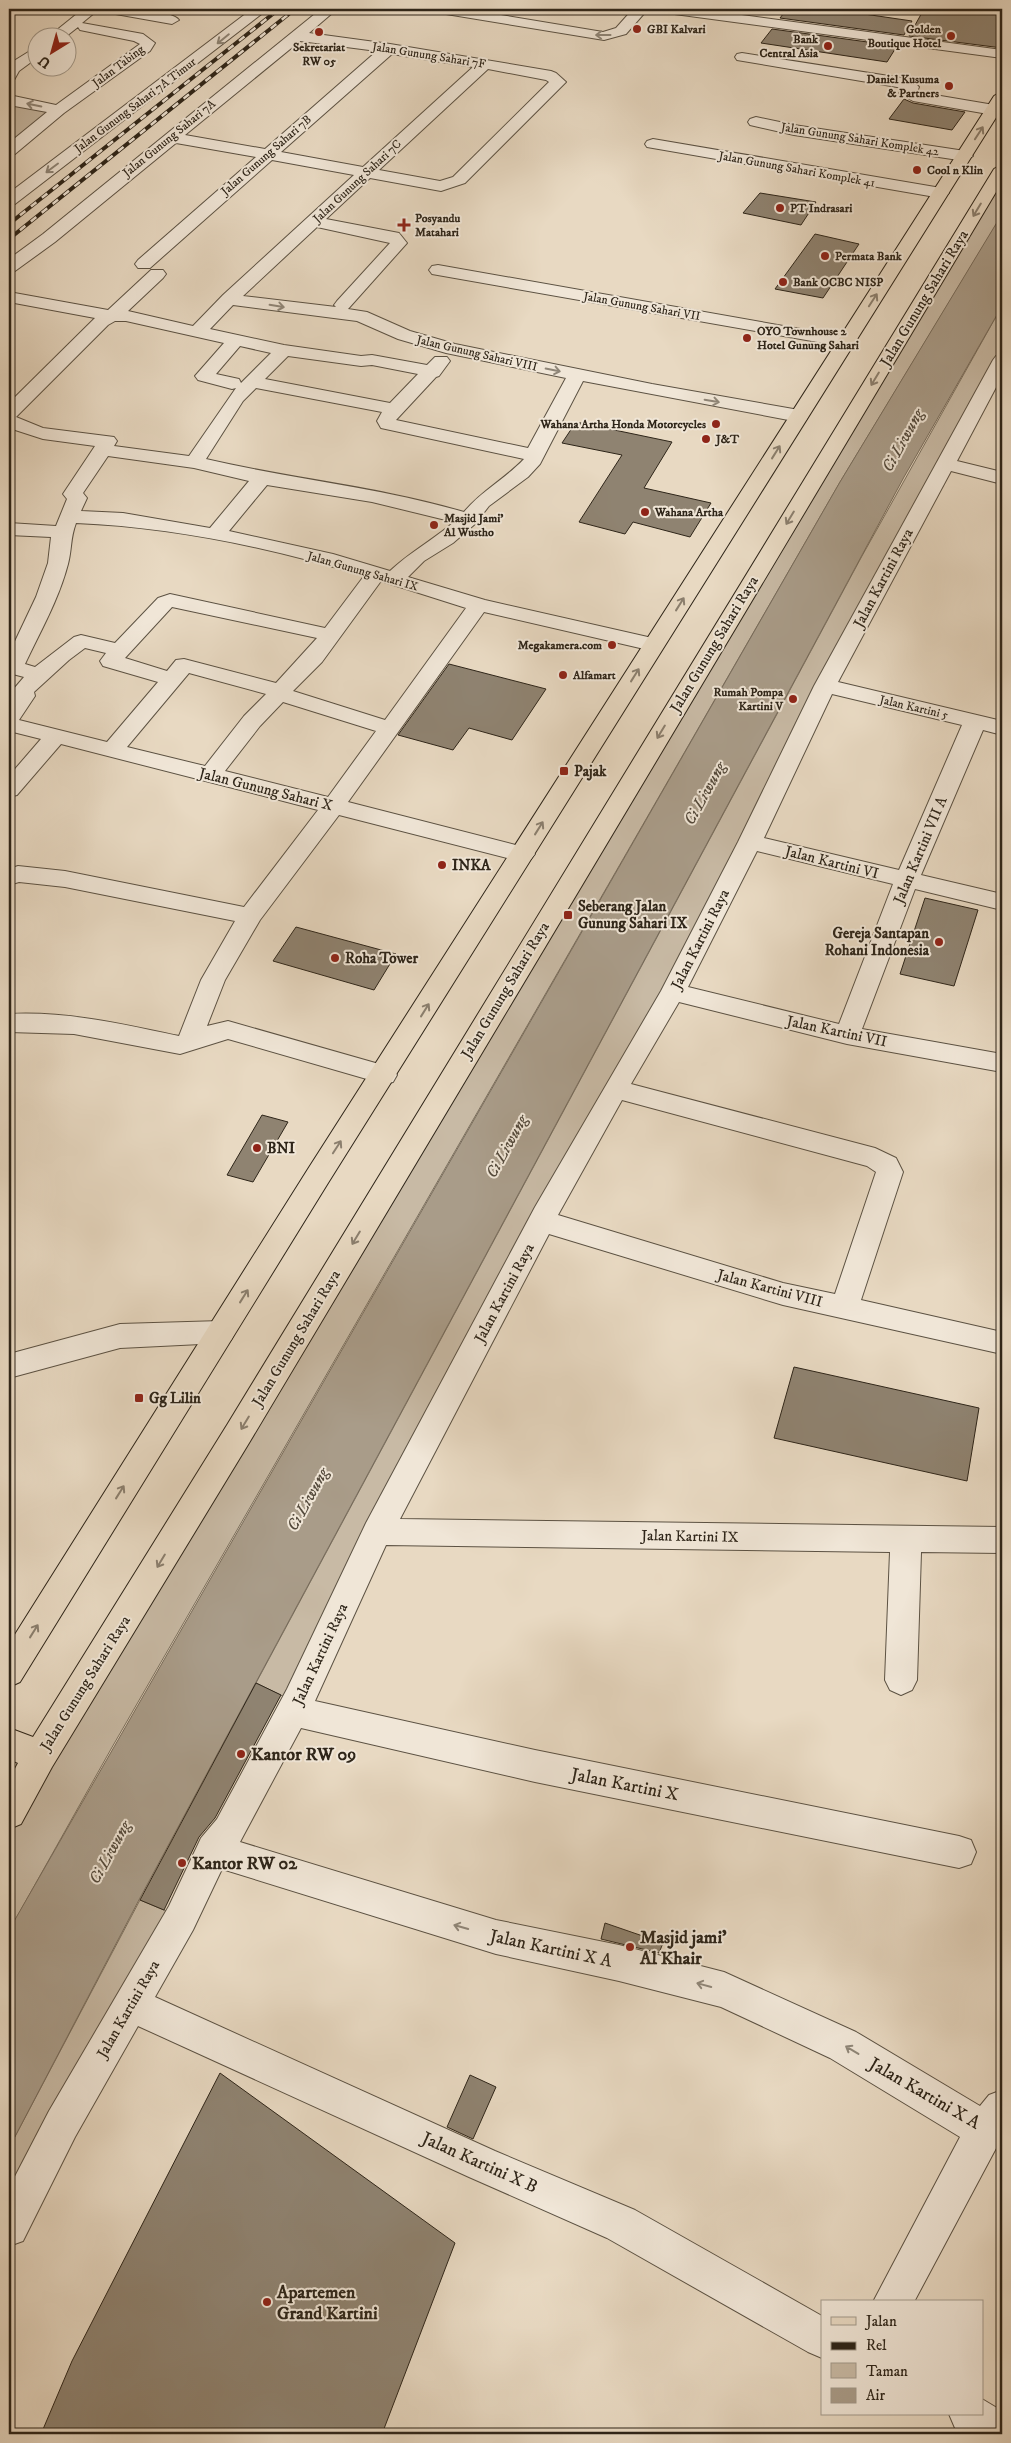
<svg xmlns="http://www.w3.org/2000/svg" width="1011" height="2443" font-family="'IM FELL DW Pica',serif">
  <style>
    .green { fill: #c8baa5; stroke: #7b705f }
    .water { fill: #a99c89; stroke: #786c5c }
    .building { fill: #8f8371; stroke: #2e2519 }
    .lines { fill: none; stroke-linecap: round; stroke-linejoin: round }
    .minor-casing { stroke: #5c5243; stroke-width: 2 }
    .major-casing { stroke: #2e2519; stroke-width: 2 }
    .minor { fill: #f0e6d7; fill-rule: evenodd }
    .major { fill: #e8d9c2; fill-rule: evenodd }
    .rail-casing { stroke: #2e2519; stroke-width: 4 }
    .rail { stroke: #f0e6d7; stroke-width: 2.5; stroke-dasharray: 7; stroke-linecap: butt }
    .oneway { stroke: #8f8678 }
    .oneway2 { stroke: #8b7f6e }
    .poi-dot { fill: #8f2418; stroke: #f0e6d7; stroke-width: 2 }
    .labels { text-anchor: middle; stroke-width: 4; stroke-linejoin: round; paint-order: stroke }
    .far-poi-label { font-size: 12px; font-weight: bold; fill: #2e2519; stroke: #f0e6d7; text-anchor: start }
    .far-street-label { font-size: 12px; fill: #2e2519; stroke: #f0e6d7 }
    .street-label { font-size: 15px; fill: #2e2519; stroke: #f0e6d7 }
    .poi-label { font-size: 15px; font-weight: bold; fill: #2e2519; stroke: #f0e6d7; text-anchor: start }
    .water-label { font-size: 16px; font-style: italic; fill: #53493b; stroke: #f0e6d7 }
    .near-poi-label { font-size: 18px; font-weight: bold; fill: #2e2519; stroke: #f0e6d7; text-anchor: start }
    .near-street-label { font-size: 18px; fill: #2e2519; stroke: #f0e6d7 }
  </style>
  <rect width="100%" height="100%" fill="#e8d9c2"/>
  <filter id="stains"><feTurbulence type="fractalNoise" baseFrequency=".004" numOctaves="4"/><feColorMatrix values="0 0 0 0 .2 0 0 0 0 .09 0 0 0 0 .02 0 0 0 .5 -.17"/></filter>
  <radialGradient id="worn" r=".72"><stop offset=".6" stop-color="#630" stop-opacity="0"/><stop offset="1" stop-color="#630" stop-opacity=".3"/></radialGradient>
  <path class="green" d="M 9,104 L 49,112 L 9,143 Z
    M 1002,169 L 1002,215 L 840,482 L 111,1749 L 9,1931 L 9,1811 Z
    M 1002,306 L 1002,360 L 291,1700 L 256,1683 L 862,556 Z
    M 140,1900 L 178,1916 L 9,2228 L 9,2148 Z"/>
  <path class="water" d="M 1002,214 L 1002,306 L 904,477 L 141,1896 L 9,2148 L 9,1930 L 840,482 Z"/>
  <path class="building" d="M 787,9 L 830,9 L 912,21 L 904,35 L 780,18 Z
    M 924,9 L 1002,9 L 1002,48 L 909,36 Z
    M 772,29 L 897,46 L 887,62 L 761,43 Z
    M 904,99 L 913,103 L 965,112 L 952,130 L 889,119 Z
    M 760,193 L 816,202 L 801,225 L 743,213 Z
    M 815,234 L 859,244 L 823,298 L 775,289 Z
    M 576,422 L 672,442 L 644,488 L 711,503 L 690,537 L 633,522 L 625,534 L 579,522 L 622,455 L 562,443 Z
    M 449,664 L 546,689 L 512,740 L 469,728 L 453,750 L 398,735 Z
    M 925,898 L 978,910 L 954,986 L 900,974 Z
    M 296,927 L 396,954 L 374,990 L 273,961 Z
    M 262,1115 L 288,1122 L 253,1182 L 227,1175 Z
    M 794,1367 L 979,1408 L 967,1481 L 774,1438 Z
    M 256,1683 L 281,1695 L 215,1818 L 199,1837 L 164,1910 L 140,1900 Z
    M 605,1923 L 663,1943 L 659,1953 L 601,1939 Z
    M 220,2073 L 455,2243 L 382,2434 L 41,2434 L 72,2361 Z
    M 470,2075 L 496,2087 L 473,2139 L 447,2127 Z"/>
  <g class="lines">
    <defs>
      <path id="minor" d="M 83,9 L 99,9 L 82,23 L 143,34 L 155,43 L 150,51 L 64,113 L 15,154 L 9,156 L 9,143 L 47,112 L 9,105 L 9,95 L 56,105 L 140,44 L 134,41 L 80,30 L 78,27 L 64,38 L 47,38 Z
        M 103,9 C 117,8 171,9 179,20 L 172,24 L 110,13 Z
        M 252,9 L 268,9 L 15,204 L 9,206 L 9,193 Z
        M 321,9 L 337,9 L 309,33 L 390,44 L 551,71 L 556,73 L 566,82 L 465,183 L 441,191 L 370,178 L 326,219 L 399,233 L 407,243 L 348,309 L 367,312 L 410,331 L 455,344 L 652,384 L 799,410 L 806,412 L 808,416 L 806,420 L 799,422 L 583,381 L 540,464 L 528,477 L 489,506 L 475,524 L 453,543 L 424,561 L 408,577 L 485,600 L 661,640 L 664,645 L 661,650 L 653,651 L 484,612 L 348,802 L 531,849 L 535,854 L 531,859 L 523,862 L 339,815 L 260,920 L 225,980 L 207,1026 L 228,1021 L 393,1068 L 397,1075 L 393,1082 L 384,1084 L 228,1039 L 180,1054 L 74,1034 L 9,1032 L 9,1014 C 67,1011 122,1024 179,1036 L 201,980 L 235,921 L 65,887 L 19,882 L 9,885 L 9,869 L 18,866 L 65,871 L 244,907 L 318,810 L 61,744 L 17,795 L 9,797 L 9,776 L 41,739 L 9,731 L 9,702 L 13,696 L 12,691 L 24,677 L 9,673 L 9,654 L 36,597 L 48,563 L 51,537 L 9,535 L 9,523 L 56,526 L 67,499 L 63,494 L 95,446 L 43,439 L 9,428 L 9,403 L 95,318 L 9,302 L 9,292 L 108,310 L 151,270 L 163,270 L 166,274 L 163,278 L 128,311 L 193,326 L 223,295 L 354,175 L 272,160 L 150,268 L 138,268 L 135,264 L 138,260 L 256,157 L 176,143 L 55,242 L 15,271 L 9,272 L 9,259 L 43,234 ZM 300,41 L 377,51 L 265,149 L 185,135 ZM 392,54 L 473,67 L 363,167 L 281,152 ZM 488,69 L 546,80 L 549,82 L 453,177 L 440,181 L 379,170 ZM 317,227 L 390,243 L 337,301 L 334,305 L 336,307 L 243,296 ZM 233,305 L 357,321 L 398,339 L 446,353 L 566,378 L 528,448 L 396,420 L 436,377 L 439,376 L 450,361 L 447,357 L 435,357 L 427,365 L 372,355 L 361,356 L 284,345 L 210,329 ZM 115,321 L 126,321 L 224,343 L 195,376 L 198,380 L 232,389 L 236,388 L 189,456 L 114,446 L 117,441 L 114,437 L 43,428 L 16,417 L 108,325 ZM 240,346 L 271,353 L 241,383 L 239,379 L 216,374 ZM 288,356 L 361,366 L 372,365 L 418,374 L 390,403 L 265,379 ZM 256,388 L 382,412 L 377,421 L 381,428 L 524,459 C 505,479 481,491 464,512 C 379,487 291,479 206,459 L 243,401 ZM 108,456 L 194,468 L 249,481 L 210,528 L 123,513 L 81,511 L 87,498 L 83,493 ZM 267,485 L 372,502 L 454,522 C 433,540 410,552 390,571 L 333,554 L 229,531 ZM 76,523 C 172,527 273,548 364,576 L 325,628 L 170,594 L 158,598 L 115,643 L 81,635 L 74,637 L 35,667 L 25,664 C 40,632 59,599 68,564 C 72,549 70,539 76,523 ZM 381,581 L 466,608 L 385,720 L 293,691 L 322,662 ZM 172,607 L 317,638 L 276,683 L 184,659 L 176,660 L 167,671 L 125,658 ZM 85,648 L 106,653 L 100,661 L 103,666 L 158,682 L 107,742 L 19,720 L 35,696 L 34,692 L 69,660 ZM 189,673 L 266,694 L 244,716 L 205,766 L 127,747 ZM 283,702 L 376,731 L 328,797 L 225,771 L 260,726 Z
        M 433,9 L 465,9 L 603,32 L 616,28 L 633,9 L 648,9 L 626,34 L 604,40 L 440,13 Z
        M 660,9 L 697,9 L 1002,50 L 1002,58 L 667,13 Z
        M 38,46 L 38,57 L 19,71 L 14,80 L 9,81 L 9,64 Z
        M 742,53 L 908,79 L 913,81 L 919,87 L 917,92 L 994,105 L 1002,110 L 994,115 L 913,101 L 899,93 L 903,88 L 737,60 L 735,57 L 737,54 Z
        M 756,117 L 794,125 L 965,151 L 973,156 L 965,161 L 794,135 L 750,125 L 748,122 L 750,119 Z
        M 653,139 L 941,188 L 949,193 L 941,198 L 647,147 L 645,144 L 647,141 Z
        M 438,265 L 846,337 L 852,338 L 855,342 L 852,346 L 846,347 L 432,274 L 429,270 L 432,266 Z
        M 1002,355 L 1002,376 L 957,461 L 1002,472 L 1002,484 L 951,471 L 838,682 L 1002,721 L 1002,735 L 983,730 L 921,875 L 1002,894 L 1002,910 L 915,889 L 862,1029 L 1002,1054 L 1002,1072 L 847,1044 L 679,1002 L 631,1084 L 875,1148 L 896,1158 L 903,1172 L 861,1300 L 1002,1332 L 1002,1354 L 783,1305 L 549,1234 L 400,1519 L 1002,1527 L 1002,1553 L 921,1552 L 917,1680 L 912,1690 L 901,1695 L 890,1690 L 885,1680 L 890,1552 L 386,1545 L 315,1701 L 535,1750 L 959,1836 L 971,1840 L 976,1852 L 971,1864 L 959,1868 L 535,1782 L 301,1728 L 240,1842 L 496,1920 L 619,1945 L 724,1972 L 856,2032 L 980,2106 L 989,2095 L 1002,2090 L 1002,2137 L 914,2302 L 873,2302 L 960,2137 L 830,2058 L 721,2007 L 619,1981 L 496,1954 L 222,1869 L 193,1930 L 155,1997 L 495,2151 L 635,2210 L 822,2316 L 822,2358 L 808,2352 L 607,2238 L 469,2177 L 138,2026 L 75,2137 L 23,2241 L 9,2246 L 9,2188 L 49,2111 L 169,1906 L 201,1838 L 217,1819 L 287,1689 L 366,1523 L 535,1207 L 661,991 L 738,842 L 814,686 L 993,360 L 996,356 ZM 832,694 L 962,725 L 899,870 L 764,838 ZM 757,851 L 893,884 L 839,1024 L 688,987 ZM 622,1100 L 867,1166 L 876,1172 L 835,1294 L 783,1283 L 558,1215 Z
        M 221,1321 L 231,1324 L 235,1332 L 231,1340 L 221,1343 L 120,1348 L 9,1378 L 9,1354 L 120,1324 Z
        M 982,2399 L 1002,2411 L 1002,2434 L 964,2434 L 955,2428 L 949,2414 L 982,2414 Z"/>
      <path id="major" d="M 1002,91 L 1002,108 L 328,1183 L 20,1682 L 9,1687 L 9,1644 L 308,1169 L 994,96 Z
        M 1002,164 L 1002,182 L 249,1443 L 52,1767 L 21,1824 L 9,1829 L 9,1780 L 18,1763 L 9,1759 L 9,1728 L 33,1737 L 227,1425 L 994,169 Z"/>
    </defs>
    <use href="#minor" class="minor-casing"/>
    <use href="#major" class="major-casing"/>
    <use href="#minor" class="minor"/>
    <use href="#major" class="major"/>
    <defs>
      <path id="rail" d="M 9,224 L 279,9
        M 9,239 L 295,9"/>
    </defs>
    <use href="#rail" class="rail-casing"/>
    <use href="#rail" class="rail"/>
  </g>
  <defs><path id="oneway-shaft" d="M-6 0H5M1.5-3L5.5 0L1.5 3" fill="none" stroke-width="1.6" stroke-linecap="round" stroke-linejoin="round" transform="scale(1.25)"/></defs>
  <g class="oneway">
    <use href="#oneway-shaft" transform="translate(603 35) rotate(-180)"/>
    <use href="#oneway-shaft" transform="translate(223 39) rotate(141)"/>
    <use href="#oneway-shaft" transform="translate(34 105) rotate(-168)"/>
    <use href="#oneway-shaft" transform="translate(52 168) rotate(143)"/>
    <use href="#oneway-shaft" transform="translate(277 306) rotate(9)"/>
    <use href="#oneway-shaft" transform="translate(553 370) rotate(11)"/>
    <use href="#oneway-shaft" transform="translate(712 401) rotate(10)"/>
    <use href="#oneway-shaft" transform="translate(461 1927) rotate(-164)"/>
    <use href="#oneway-shaft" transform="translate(704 1985) rotate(-165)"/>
    <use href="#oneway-shaft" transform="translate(852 2050) rotate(-149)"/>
  </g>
  <g class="oneway2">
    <use href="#oneway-shaft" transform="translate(979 133) rotate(-57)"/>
    <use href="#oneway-shaft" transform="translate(977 210) rotate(121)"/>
    <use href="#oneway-shaft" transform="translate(873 300) rotate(-57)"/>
    <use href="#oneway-shaft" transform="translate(875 379) rotate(121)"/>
    <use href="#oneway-shaft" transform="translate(776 452) rotate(-58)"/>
    <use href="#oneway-shaft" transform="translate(790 518) rotate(121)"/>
    <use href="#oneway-shaft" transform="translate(680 604) rotate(-58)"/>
    <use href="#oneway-shaft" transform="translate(635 675) rotate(-58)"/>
    <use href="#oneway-shaft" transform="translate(661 732) rotate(121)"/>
    <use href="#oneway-shaft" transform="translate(539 828) rotate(-58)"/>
    <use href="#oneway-shaft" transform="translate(425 1010) rotate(-58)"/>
    <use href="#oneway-shaft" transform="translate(337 1147) rotate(-57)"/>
    <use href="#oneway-shaft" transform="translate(356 1238) rotate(121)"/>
    <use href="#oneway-shaft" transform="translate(244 1296) rotate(-58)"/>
    <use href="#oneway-shaft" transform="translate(245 1423) rotate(121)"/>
    <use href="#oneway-shaft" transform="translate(120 1492) rotate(-58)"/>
    <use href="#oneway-shaft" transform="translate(161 1561) rotate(121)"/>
    <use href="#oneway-shaft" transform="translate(34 1631) rotate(-58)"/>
  </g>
  <g class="poi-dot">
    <circle cx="637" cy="29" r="5"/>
    <circle cx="319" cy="32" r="5"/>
    <circle cx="951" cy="36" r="5"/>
    <circle cx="828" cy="46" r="5"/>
    <circle cx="949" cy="86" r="5"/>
    <circle cx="917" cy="170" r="5"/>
    <circle cx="780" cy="208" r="5"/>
    <path d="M401.5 217.5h5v5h5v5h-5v5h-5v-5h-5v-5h5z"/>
    <circle cx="825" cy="256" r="5"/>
    <circle cx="783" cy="282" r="5"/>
    <circle cx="747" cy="338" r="5"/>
    <circle cx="716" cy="424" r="5"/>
    <circle cx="706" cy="439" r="5"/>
    <circle cx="645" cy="512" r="5"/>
    <circle cx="434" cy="525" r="5"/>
    <circle cx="612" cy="645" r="5"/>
    <circle cx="563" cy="675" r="5"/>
    <circle cx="793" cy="699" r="5"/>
    <rect x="559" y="766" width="10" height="10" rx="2.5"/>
    <circle cx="442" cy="865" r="5"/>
    <rect x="563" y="910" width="10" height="10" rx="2.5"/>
    <circle cx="939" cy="942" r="5"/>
    <circle cx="335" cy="958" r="5"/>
    <circle cx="257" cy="1148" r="5"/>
    <rect x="134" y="1393" width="10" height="10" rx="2.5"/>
    <circle cx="241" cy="1754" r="5"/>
    <circle cx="182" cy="1863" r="5"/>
    <circle cx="630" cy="1947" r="5"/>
    <circle cx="267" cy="2302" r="5"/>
  </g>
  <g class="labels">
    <g class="far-poi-label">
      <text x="647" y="33">GBI Kalvari</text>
      <text x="941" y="33" text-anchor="end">Golden<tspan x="941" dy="14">Boutique Hotel</tspan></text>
      <text x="818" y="43" text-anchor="end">Bank<tspan x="818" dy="14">Central Asia</tspan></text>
      <text x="319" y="51" text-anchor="middle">Sekretariat<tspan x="319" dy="14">RW 05</tspan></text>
      <text x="939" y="83" text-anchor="end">Daniel Kusuma<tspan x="939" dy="14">&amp; Partners</tspan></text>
      <text x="927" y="174">Cool n Klin</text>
      <text x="790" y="212">PT Indrasari</text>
      <text x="415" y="222">Posyandu<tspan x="415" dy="14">Matahari</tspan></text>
      <text x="835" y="260">Permata Bank</text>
      <text x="793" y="286">Bank OCBC NISP</text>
      <text x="757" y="335">OYO Townhouse 2<tspan x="757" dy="14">Hotel Gunung Sahari</tspan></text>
      <text x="706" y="428" text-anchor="end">Wahana Artha Honda Motorcycles</text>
      <text x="716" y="443">J&amp;T</text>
      <text x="655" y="516">Wahana Artha</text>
      <text x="444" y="522">Masjid Jami'<tspan x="444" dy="14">Al Wustho</tspan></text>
      <text x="602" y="649" text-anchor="end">Megakamera.com</text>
      <text x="573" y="679">Alfamart</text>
      <text x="783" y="696" text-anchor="end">Rumah Pompa<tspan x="783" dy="14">Kartini V</tspan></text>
    </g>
    <g class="far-street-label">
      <text transform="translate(429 55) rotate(9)" y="4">Jalan Gunung Sahari 7F</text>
      <text transform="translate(118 66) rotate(-37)" y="4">Jalan Tabing</text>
      <text transform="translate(135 105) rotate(-37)" y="4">Jalan Gunung Sahari 7A Timur</text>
      <text transform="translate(169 138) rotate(-39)" y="4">Jalan Gunung Sahari 7A</text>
      <text transform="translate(860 139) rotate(9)" y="4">Jalan Gunung Sahari Komplek 42</text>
      <text transform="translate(266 155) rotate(-41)" y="4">Jalan Gunung Sahari 7B</text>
      <text transform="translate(797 169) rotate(10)" y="4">Jalan Gunung Sahari Komplek 41</text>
      <text transform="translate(357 181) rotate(-43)" y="4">Jalan Gunung Sahari 7C</text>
      <text transform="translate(642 306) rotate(10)" y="4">Jalan Gunung Sahari VII</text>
      <text transform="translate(477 353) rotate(13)" y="4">Jalan Gunung Sahari VIII</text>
      <text transform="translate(363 571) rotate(16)" y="4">Jalan Gunung Sahari IX</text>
      <text transform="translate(914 707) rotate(13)" y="4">Jalan Kartini 5</text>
    </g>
    <g class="street-label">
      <text transform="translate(924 298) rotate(-59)" y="5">Jalan Gunung Sahari Raya</text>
      <text transform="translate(883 578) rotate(-62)" y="5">Jalan Kartini Raya</text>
      <text transform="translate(714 644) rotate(-59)" y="5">Jalan Gunung Sahari Raya</text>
      <text transform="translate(266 789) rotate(14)" y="5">Jalan Gunung Sahari X</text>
      <text transform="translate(920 850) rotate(-67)" y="5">Jalan Kartini VII A</text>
      <text transform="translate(832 862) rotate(14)" y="5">Jalan Kartini VI</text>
      <text transform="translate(700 939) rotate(-63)" y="5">Jalan Kartini Raya</text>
      <text transform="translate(505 990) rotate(-59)" y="5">Jalan Gunung Sahari Raya</text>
      <text transform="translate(837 1031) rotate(12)" y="5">Jalan Kartini VII</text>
      <text transform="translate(770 1288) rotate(15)" y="5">Jalan Kartini VIII</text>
      <text transform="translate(504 1293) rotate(-62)" y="5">Jalan Kartini Raya</text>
      <text transform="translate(296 1338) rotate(-59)" y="5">Jalan Gunung Sahari Raya</text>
      <text transform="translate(690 1536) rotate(1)" y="5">Jalan Kartini IX</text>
      <text transform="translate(320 1654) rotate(-65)" y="5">Jalan Kartini Raya</text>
      <text transform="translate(85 1683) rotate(-58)" y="5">Jalan Gunung Sahari Raya</text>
      <text transform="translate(128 2009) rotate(-60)" y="5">Jalan Kartini Raya</text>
    </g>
    <g class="poi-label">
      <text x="574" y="776">Pajak</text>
      <text x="452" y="870">INKA</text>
      <text x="578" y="911">Seberang Jalan<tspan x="578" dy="17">Gunung Sahari IX</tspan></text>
      <text x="929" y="938" text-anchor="end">Gereja Santapan<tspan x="929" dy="17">Rohani Indonesia</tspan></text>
      <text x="345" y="963">Roha Tower</text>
      <text x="267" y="1153">BNI</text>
      <text x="149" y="1403">Gg Lilin</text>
    </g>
    <g class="water-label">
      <text transform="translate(902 440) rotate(-61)" y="6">Ci Liwung</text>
      <text transform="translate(704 793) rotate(-61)" y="6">Ci Liwung</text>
      <text transform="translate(506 1146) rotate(-61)" y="6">Ci Liwung</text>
      <text transform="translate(307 1499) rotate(-61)" y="6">Ci Liwung</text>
      <text transform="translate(109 1852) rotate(-61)" y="6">Ci Liwung</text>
    </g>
    <g class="near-poi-label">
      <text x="251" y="1760">Kantor RW 09</text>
      <text x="192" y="1869">Kantor RW 02</text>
      <text x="640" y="1943">Masjid jami'<tspan x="640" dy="21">Al Khair</tspan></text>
      <text x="277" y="2298">Apartemen<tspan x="277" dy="21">Grand Kartini</tspan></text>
    </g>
    <g class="near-street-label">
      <text transform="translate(625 1784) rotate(11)" y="6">Jalan Kartini X</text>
      <text transform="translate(551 1948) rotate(12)" y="6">Jalan Kartini X A</text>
      <text transform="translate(925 2093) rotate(30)" y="6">Jalan Kartini X A</text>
      <text transform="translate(480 2162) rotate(24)" y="6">Jalan Kartini X B</text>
    </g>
  </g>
  <rect width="1011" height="2443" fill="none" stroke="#e8d9c2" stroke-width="30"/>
  <rect x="10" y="10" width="991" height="2423" fill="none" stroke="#2e2519" stroke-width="2.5"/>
  <rect x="15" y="15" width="981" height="2413" fill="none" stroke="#2e2519"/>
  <rect x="821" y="2300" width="162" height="115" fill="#f0e6d7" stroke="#a2998b"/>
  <rect x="831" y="2317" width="25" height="8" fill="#e8d9c2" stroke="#a2998b"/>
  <text x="866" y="2326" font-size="15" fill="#2e2519">Jalan</text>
  <rect x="831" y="2342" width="25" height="8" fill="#2e2519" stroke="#a2998b"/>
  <text x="866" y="2350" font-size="15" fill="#2e2519">Rel</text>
  <rect x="831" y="2363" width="25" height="15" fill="#c8baa5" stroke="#a2998b"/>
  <text x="866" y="2376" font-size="15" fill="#2e2519">Taman</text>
  <rect x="831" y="2388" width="25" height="15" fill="#a99c89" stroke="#a2998b"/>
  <text x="866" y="2400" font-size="15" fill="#2e2519">Air</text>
  <g transform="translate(52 52) rotate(217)"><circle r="24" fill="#f0e6d7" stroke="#a2998b"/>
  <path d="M0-4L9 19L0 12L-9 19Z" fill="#8f2418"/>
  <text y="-8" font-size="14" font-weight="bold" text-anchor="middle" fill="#2e2519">U</text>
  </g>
  <rect width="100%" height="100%" filter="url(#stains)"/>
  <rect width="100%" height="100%" fill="url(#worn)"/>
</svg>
